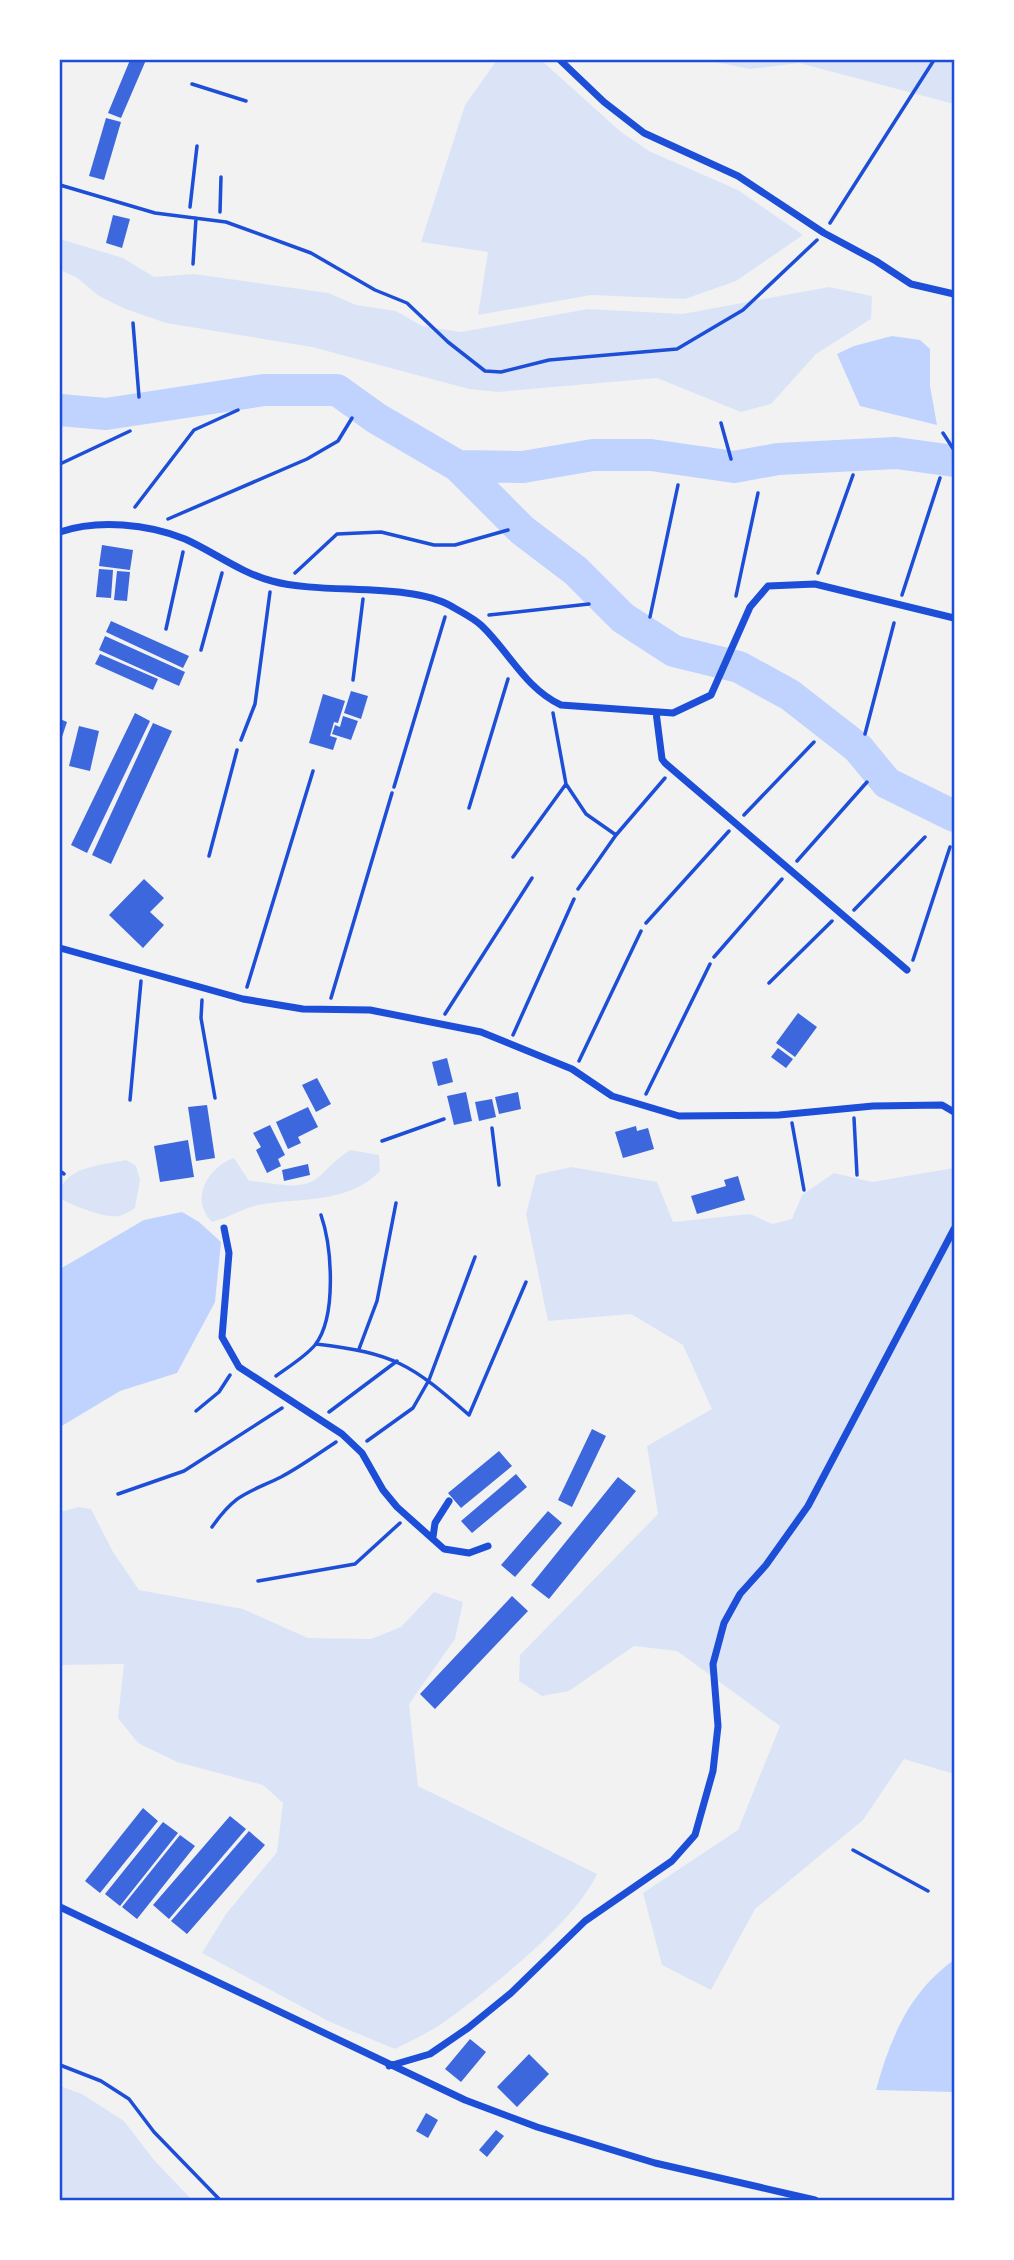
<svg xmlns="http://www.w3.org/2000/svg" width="1014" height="2260" font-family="Arial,sans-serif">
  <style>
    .green { fill: #dbe4f7 }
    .water { fill: #bfd3fe }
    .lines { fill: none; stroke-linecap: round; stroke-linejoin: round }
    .river { stroke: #bfd3fe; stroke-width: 32 }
    .building { fill: #3d67dc }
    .path { stroke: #1d4ed8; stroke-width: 3.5 }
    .minor { stroke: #1d4ed8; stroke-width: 7 }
    .neatline { fill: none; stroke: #1d4ed8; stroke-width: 2.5 }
  </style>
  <rect width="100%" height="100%" fill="#f2f2f2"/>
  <path class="green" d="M 497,60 L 541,60 L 621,132 L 649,151 L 738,190 L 803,235 L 736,281 L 685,299 L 591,295 L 478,315 L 488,252 L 421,242 L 465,105 Z
    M 705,60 L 954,60 L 954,104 L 799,63 L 750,69 Z
    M 60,239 L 123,258 L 154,277 L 194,274 L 328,293 L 356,305 L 396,311 L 422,326 L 461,332 L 588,309 L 682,314 L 829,287 L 872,296 L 871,319 L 816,354 L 771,404 L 741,412 L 657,378 L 498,392 L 469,389 L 312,347 L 166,323 L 123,308 L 99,296 L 76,277 L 60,270 Z
    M 350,1150 L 379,1155 L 380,1171 C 347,1205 300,1197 258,1205 C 241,1209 228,1218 212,1222 C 190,1201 206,1168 234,1158 L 249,1181 C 272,1182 301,1193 320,1176 C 330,1166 338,1158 350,1150 Z
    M 126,1160 L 136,1166 L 140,1180 L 135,1208 C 130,1211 124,1215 119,1216 C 108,1219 69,1205 60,1198 C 59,1167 102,1165 126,1160 Z
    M 571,1167 L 657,1182 L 673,1222 L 750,1214 L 772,1224 L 792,1219 L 802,1195 L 834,1173 L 872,1182 L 954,1168 L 954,1774 L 904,1759 L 863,1820 L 755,1909 L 711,1990 L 662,1965 L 643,1893 L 738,1830 L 780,1726 L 677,1651 L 634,1646 L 569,1691 L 542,1696 L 519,1681 L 520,1655 L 658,1514 L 647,1446 L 712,1409 L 683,1345 L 631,1314 L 548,1321 L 526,1214 L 536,1175 Z
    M 79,1507 L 91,1509 L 113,1552 L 139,1590 L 243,1609 L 308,1638 L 371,1639 L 401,1627 L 434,1592 L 463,1602 L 455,1639 L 409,1704 L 418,1786 L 597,1874 C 574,1923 492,1987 447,2020 C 431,2032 412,2040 395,2049 L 330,2022 L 202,1953 L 226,1914 L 277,1852 L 283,1803 L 263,1785 L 177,1762 L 138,1743 L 118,1718 L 124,1664 L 60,1665 L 60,1512 Z
    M 60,2086 L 82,2094 L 124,2121 L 154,2160 L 192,2200 L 60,2200 Z"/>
  <path class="water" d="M 892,336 L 920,340 L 930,349 L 930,386 L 937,425 L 860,406 L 837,354 L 854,346 Z
    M 182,1212 L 199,1222 L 221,1242 L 215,1302 L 177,1373 L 120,1391 L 60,1427 L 60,1269 L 144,1220 Z
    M 954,1960 L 954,2092 L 876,2090 C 890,2039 909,1992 954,1960 Z"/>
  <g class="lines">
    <path class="river" d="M 60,410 L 106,414 L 264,390 L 337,390 L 376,418 L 458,466 L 523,467 L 593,455 L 651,455 L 734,467 L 778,459 L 896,453 L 954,461
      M 458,466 L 522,530 L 576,571 L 623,618 L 674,651 L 739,667 L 790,695 L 858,748 L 887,783 L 954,816"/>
  </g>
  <path class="building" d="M 130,60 L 146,60 L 121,118 L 108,113 Z
    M 106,118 L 121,122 L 104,180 L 89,176 Z
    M 113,215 L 130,219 L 122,248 L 106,243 Z
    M 102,545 L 133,550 L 130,570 L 99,566 Z
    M 99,569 L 113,570 L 111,598 L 96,597 Z
    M 117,571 L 130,572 L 127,601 L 114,600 Z
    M 111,621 L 189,656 L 183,668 L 106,632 Z
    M 105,636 L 185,672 L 179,686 L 99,650 Z
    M 100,654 L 158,679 L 153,690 L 95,664 Z
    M 351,691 L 368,696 L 361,719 L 344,713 Z
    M 323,694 L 345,701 L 338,723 L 334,722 L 330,736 L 337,738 L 333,750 L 309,743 Z
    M 135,713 L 150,721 L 87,853 L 71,845 Z
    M 343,716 L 358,721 L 351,740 L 332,734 L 335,725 L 340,727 Z
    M 60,719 L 67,722 L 60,743 Z
    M 153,723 L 172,731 L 111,864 L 92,855 Z
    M 79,726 L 99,731 L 90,771 L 69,766 Z
    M 144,879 L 164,898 L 150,912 L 164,925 L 143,948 L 109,915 Z
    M 798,1013 L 817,1027 L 795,1057 L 776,1043 Z
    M 778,1048 L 793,1059 L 786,1068 L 771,1057 Z
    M 447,1058 L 453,1082 L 438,1086 L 432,1062 Z
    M 317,1078 L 331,1104 L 316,1112 L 302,1085 Z
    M 466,1092 L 472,1121 L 454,1125 L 447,1096 Z
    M 518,1092 L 521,1109 L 499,1114 L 495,1097 Z
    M 492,1099 L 496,1117 L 479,1121 L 475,1102 Z
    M 207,1105 L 215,1158 L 196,1161 L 188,1107 Z
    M 308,1107 L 318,1127 L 298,1137 L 301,1143 L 288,1149 L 276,1122 Z
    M 270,1125 L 285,1155 L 278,1159 L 281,1166 L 267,1173 L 256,1150 L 261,1147 L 253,1133 Z
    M 636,1126 L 637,1131 L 648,1128 L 654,1149 L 623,1158 L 615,1132 Z
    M 188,1140 L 194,1177 L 160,1182 L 154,1146 Z
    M 308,1164 L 310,1175 L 284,1181 L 282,1170 Z
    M 738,1176 L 745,1200 L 697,1214 L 691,1196 L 726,1186 L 724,1180 Z
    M 592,1429 L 606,1436 L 572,1507 L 558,1500 Z
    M 499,1451 L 512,1466 L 461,1508 L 448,1493 Z
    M 516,1474 L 527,1487 L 472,1533 L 461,1521 Z
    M 618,1477 L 636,1491 L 549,1599 L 531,1585 Z
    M 548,1511 L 562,1523 L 515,1577 L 501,1565 Z
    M 512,1596 L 528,1611 L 435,1709 L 420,1694 Z
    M 143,1808 L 158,1821 L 100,1893 L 85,1881 Z
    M 230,1816 L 246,1829 L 169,1919 L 153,1905 Z
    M 163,1822 L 178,1833 L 120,1906 L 105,1894 Z
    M 249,1831 L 265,1845 L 187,1934 L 171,1921 Z
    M 180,1835 L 195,1846 L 137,1919 L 122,1907 Z
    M 470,2039 L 486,2052 L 461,2082 L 445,2069 Z
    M 529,2054 L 549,2074 L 517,2107 L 497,2087 Z
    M 426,2113 L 438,2120 L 428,2138 L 416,2131 Z
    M 496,2130 L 504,2136 L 487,2157 L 479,2150 Z"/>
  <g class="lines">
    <path class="path" d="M 192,84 L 246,101
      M 60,185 L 155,213 L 226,222 L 311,253 L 375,290 L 407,303 L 448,342 L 485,371 L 501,372 L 549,360 L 677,349 L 743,310 L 817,240
      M 190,207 L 197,146
      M 220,212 L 221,177
      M 830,223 L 934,60
      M 193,264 L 196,218
      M 133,323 L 139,397
      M 721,423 L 731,459
      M 943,433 L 954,450
      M 60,464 L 130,431
      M 135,507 L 194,430 L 238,410
      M 168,519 L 307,459 L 338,441 L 352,418
      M 295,573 L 337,534 L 381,532 L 434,545 L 455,545 L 508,530
      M 818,573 L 853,475
      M 902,595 L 940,478
      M 736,596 L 758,493
      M 489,615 L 589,604
      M 650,617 L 678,485
      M 166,629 L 183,552
      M 201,650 L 222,573
      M 353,680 L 363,599
      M 553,713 L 566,784 L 586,814 L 616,835
      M 865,734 L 894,623
      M 241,740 L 255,704 L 270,592
      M 394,787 L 445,617
      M 469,808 L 508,679
      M 744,815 L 814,742
      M 209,856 L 237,750
      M 513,857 L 566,784
      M 797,861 L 867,782
      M 578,889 L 616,835 L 665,778
      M 854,910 L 925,837
      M 646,923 L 729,831
      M 714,957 L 782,879
      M 913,960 L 950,847
      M 769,983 L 832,921
      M 247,987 L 313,771
      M 331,998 L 392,793
      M 202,1000 L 201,1018 L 215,1098
      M 445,1014 L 532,878
      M 60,1016 L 60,1024
      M 513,1035 L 574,899
      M 579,1061 L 641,931
      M 646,1094 L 710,964
      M 130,1100 L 141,981
      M 854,1118 L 857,1175
      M 792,1123 L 804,1190
      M 492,1128 L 499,1185
      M 382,1141 L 444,1119
      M 60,1171 L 64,1174
      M 316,1344 C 394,1353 411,1364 469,1415 L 526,1282
      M 359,1349 L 377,1301 L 396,1203
      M 276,1376 C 288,1367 305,1357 315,1345 C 337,1317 332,1247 321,1215
      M 196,1411 L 219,1392 L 230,1375
      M 329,1412 L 397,1361
      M 367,1441 L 413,1408 L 429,1380 L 475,1257
      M 118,1494 L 184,1471 L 282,1408
      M 212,1527 C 236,1493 246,1494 281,1477 C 300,1467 318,1454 336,1442
      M 258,1581 L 355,1564 L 400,1523
      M 853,1850 L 928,1891
      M 60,2065 L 101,2081 L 129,2099 L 154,2132 L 220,2200"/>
    <path class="minor" d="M 560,60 L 604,102 L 644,133 L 738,176 L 824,233 L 876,261 L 911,284 L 954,294
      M 60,532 C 98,519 148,524 185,539 C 214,552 241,573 272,581 C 322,595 410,582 451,606 C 461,612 474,618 482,626 C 509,652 526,689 561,705 L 673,713 L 711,695 L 750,607 L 768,586 L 815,584 L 954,618
      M 656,712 L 662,759 L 665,763 L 907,970
      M 60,948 L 243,999 L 303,1009 L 370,1010 L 481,1032 L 572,1069 L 612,1096 L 679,1116 L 779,1115 L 873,1106 L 942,1105 L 954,1112
      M 224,1228 L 229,1253 L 222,1337 L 239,1367 L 342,1434 L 362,1453 L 383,1490 L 397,1507 L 444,1549 L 469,1553 L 488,1546
      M 433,1537 L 435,1523 L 449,1501
      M 60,1907 L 465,2100 L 537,2127 L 655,2163 L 815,2200
      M 389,2066 L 430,2054 L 468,2028 L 511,1993 L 585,1921 L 672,1861 L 695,1835 L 713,1771 L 718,1726 L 713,1664 L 724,1623 L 740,1594 L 766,1565 L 808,1506 L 954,1229"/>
  </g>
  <rect width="1014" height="2260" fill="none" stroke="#ffffff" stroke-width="122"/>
  <rect x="61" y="61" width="892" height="2138" class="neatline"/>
</svg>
